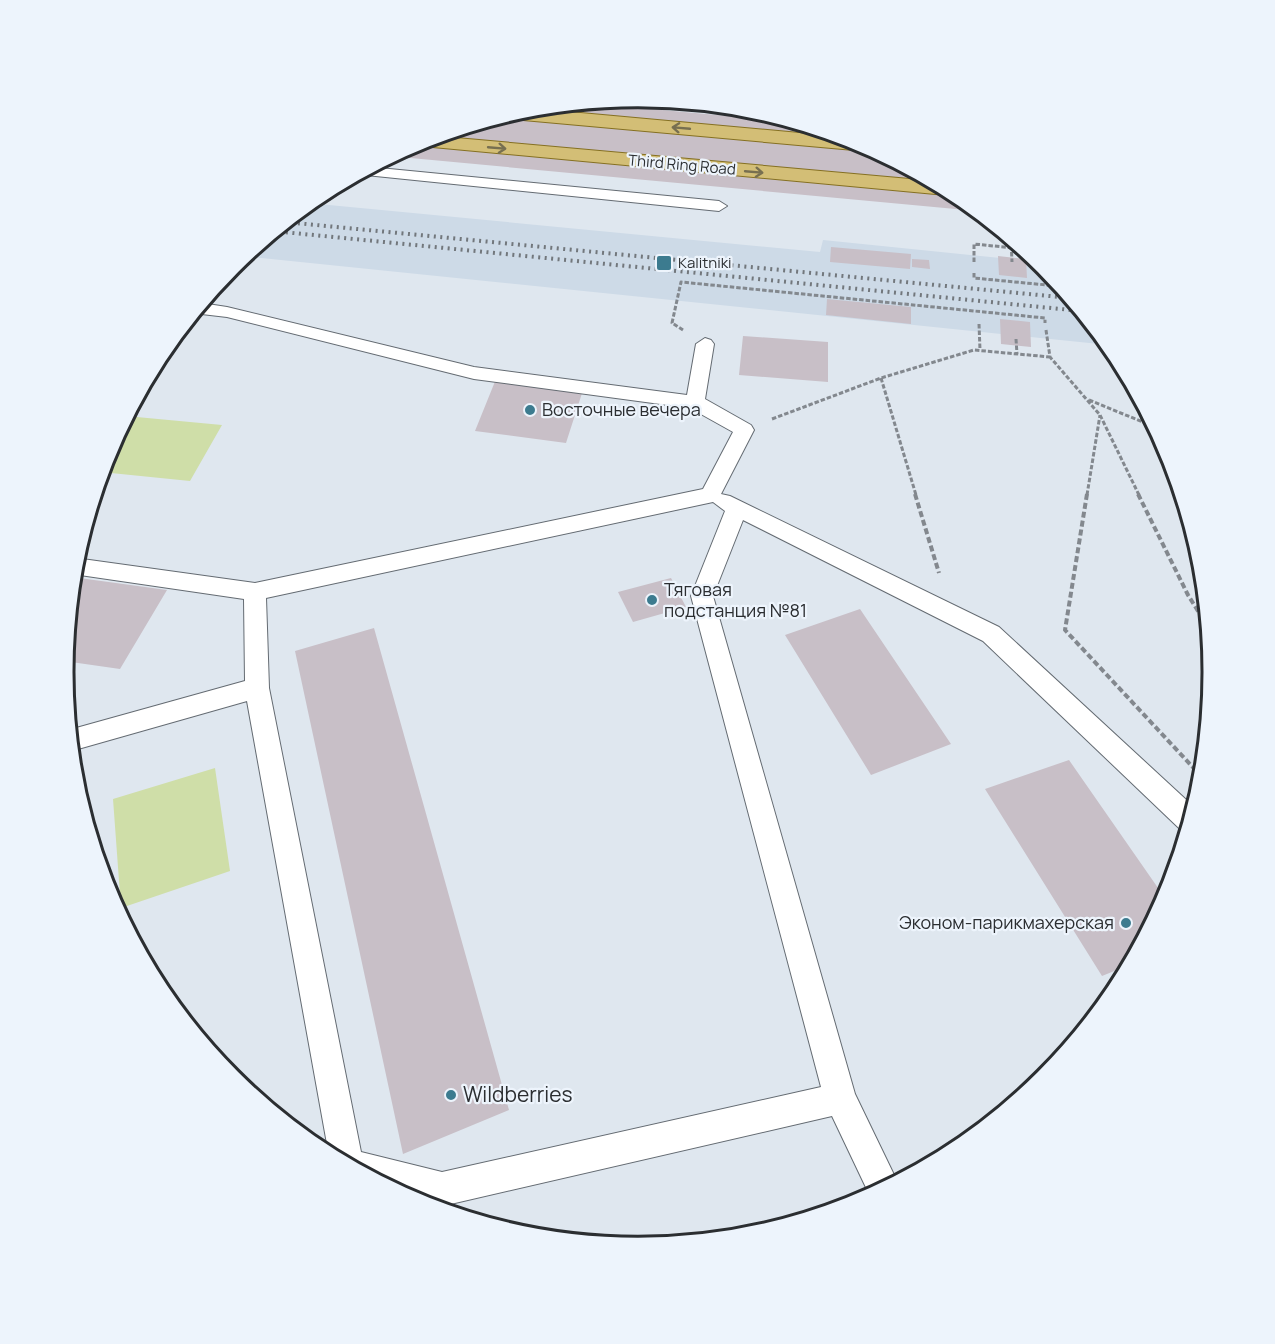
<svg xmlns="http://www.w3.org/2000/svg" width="1275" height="1344" font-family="Manrope,sans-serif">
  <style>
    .built { fill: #cddae7 }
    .green { fill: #cfdea8 }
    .building { fill: #c8bfc7 }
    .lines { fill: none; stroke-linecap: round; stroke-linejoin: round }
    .service-casing { stroke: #646b72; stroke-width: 2 }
    .primary-casing { stroke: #857022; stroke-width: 2 }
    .path-far1 { stroke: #83888e; stroke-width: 3; stroke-dasharray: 4.5 2; stroke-linecap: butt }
    .path { stroke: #83888e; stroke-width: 4; stroke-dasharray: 6 3; stroke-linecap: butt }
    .service { fill: #fff; fill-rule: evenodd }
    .primary { fill: #d3be76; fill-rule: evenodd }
    .rail { stroke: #72777c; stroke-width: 4; stroke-dasharray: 2 4.5; stroke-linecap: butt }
    .oneway { stroke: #776f50 }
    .poi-dot { fill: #3c7b8f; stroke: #edf4fc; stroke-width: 2 }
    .labels { text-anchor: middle; stroke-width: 4.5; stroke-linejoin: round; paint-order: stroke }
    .far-street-label { font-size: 15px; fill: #2b2e31; stroke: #edf4fc }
    .far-poi-label { font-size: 15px; fill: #2b2e31; stroke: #edf4fc; text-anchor: start }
    .poi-label { font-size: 18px; fill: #2b2e31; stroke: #edf4fc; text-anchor: start }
    .near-poi-label { font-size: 21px; fill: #2b2e31; stroke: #edf4fc; text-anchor: start }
    .rim { fill: none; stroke: #2b2e31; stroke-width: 3 }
  </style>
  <rect width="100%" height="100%" fill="#dfe7ef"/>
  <path class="built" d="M 308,203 L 820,252 L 823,240 L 1039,262 L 1109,345 L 243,256 Z"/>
  <path class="green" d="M 126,416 L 222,425 L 190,481 L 101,472 L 107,452 Z
    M 215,768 L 230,871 L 121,908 L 113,799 Z"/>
  <path class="building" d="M 585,103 L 793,122 L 858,141 L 957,195 L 977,211 L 389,156 L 418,141 L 526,108 Z
    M 831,247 L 911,254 L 910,269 L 830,262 Z
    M 998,256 L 1026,259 L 1027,278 L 999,275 Z
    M 912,259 L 929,260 L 930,269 L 912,267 Z
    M 827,299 L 911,307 L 911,324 L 826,315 Z
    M 1000,319 L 1030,322 L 1031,347 L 1001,344 Z
    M 743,336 L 828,342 L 828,382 L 739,375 Z
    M 496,379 L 583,390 L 566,443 L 475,431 Z
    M 72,577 L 167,590 L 120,669 L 64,661 Z
    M 671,578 L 686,607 L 633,622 L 618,592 Z
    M 860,609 L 951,744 L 871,775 L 785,635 Z
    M 374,628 L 509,1110 L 403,1154 L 295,651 Z
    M 1069,760 L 1165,898 L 1129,965 L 1102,976 L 985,789 Z"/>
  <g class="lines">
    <defs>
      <path id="service" d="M 369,167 L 719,201 L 727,206 L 719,211 L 356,174 Z
        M 201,303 L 227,307 L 474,367 L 687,395 L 696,344 L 705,338 L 711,340 L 714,344 L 705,399 L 751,425 L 754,430 L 721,494 L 730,496 L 999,627 L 1194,807 L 1186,832 L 1181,830 L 983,641 L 743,520 L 713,596 L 855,1094 L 897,1181 L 870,1196 L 832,1116 L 442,1206 L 406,1196 L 329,1155 L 247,701 L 71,751 L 69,730 L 245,681 L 244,599 L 73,574 L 75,558 L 255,583 L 703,489 L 733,432 L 690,408 L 474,379 L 227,317 L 193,313 ZM 713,502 L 725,511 L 691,596 L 821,1087 L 442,1172 L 361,1152 L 269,688 L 266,598 Z"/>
      <path id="primary" d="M 526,108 L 843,137 L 872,149 L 865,151 L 512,119 L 504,115 Z
        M 434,136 L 932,181 L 954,193 L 946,195 L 411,145 Z"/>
    </defs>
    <use href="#service" class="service-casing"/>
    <use href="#primary" class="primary-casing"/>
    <path class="path-far1" d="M 1011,239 L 1012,262
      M 1037,260 L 1037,268
      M 974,262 L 974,244 L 1024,249
      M 974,273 L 974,278 L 1057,286 L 1056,281
      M 979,324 L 980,350
      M 683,330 L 672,323 L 681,282 L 1045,318 L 1045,323
      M 1046,330 L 1050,357 L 1100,415 L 1139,495
      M 1016,339 L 1017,354
      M 881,378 L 916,495
      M 1089,400 L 1155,427
      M 772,419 L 881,378 L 974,350 L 1050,357
      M 1087,495 L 1100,415"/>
    <path class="path" d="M 915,494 L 939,573
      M 1087,494 L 1065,630 L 1202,777
      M 1138,494 L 1188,595 L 1208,627"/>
    <use href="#service" class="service"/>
    <use href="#primary" class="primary"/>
    <path class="rail" d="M 285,222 L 1070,298
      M 273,231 L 1081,311"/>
  </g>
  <defs><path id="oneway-shaft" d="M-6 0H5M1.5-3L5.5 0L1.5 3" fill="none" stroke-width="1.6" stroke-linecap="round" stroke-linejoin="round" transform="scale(1.5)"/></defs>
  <g class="oneway">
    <use href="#oneway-shaft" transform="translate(681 128) rotate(-175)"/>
    <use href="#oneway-shaft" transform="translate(497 148) rotate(5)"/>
    <use href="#oneway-shaft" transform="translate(754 172) rotate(5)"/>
  </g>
  <g class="poi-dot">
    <rect x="656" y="255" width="16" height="16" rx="3"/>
    <circle cx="530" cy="410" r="6"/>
    <circle cx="652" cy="600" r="6"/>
    <circle cx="1126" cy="923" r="6"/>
    <circle cx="451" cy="1095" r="6"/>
  </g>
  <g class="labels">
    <g class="far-street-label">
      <text transform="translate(682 165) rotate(5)" y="5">Third Ring Road</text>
    </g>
    <g class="far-poi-label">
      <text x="678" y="268">Kalitniki</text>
    </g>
    <g class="poi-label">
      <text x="542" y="416">Восточные вечера</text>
      <text x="664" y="596">Тяговая<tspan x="664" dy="21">подстанция №81</tspan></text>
      <text x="1114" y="929" text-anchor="end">Эконом-парикмахерская</text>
    </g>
    <g class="near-poi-label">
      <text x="463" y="1102">Wildberries</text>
    </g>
  </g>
  <path d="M0 0H1275V1344H0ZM74 672a564 564 0 1 1 1128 0a564 564 0 1 1-1128 0Z" fill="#edf4fc" fill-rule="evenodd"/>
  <path class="rim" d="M74 672a564 564 0 1 1 1128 0a564 564 0 1 1-1128 0Z"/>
</svg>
